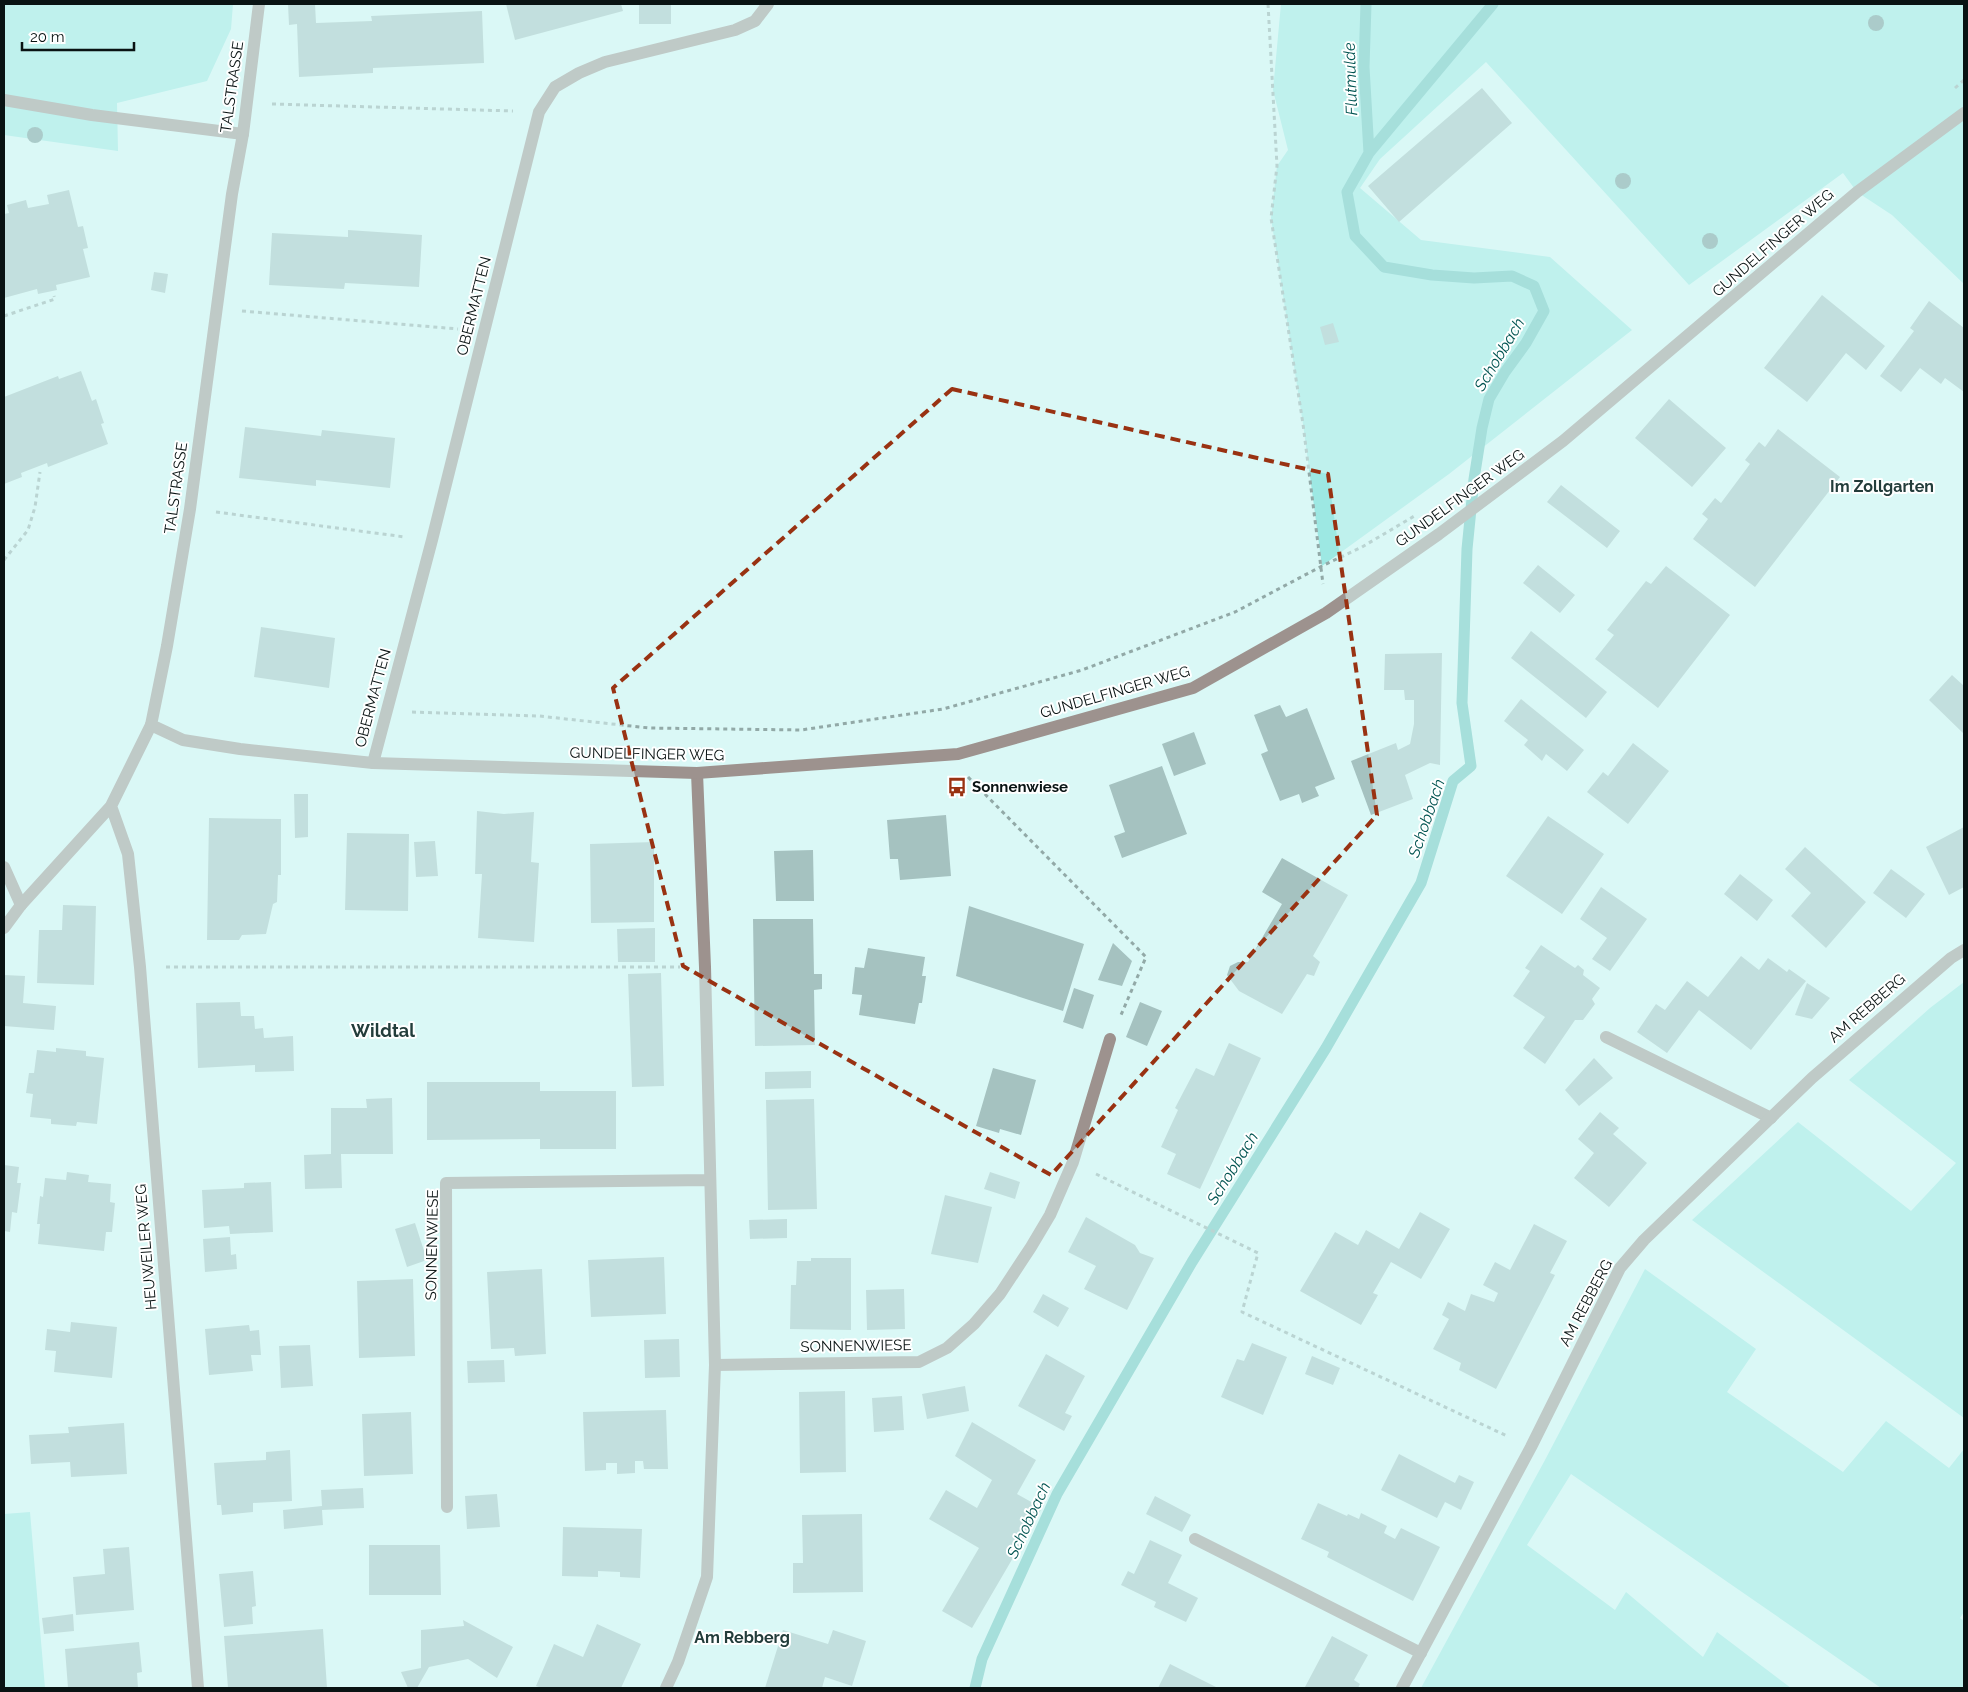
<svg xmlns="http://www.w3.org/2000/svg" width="1968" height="1692" font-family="Raleway,sans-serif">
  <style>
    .green { fill: #9de8e3 }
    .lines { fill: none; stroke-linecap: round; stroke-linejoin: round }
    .stream { stroke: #66c0ba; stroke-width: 11 }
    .building { fill: #a5c2c0 }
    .path { stroke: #92a9a7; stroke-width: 3; stroke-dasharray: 4 4; stroke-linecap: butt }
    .service { stroke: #9d928e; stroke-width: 12 }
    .minor { stroke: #9d928e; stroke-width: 12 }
    .tertiary { stroke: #9d928e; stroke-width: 12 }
    .tree { fill: #719694 }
    .marked { fill: none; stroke: #993212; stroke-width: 4; stroke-dasharray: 10 6; stroke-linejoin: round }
    .labels { text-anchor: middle; stroke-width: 4; stroke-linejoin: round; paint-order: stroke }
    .street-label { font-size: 15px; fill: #091313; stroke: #fff }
    .poi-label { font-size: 15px; font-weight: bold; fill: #091313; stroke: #fff; text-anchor: start }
    .water-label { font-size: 16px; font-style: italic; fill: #005451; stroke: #fff }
    .neighbourhood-label { font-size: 16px; font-weight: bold; fill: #233d3b; stroke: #fff }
    .quarter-label { font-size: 18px; font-weight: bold; fill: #233d3b; stroke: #fff }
  </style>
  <rect width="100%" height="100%" fill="#daf8f6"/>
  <path class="green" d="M 4,4 L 233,4 L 231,29 L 207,81 L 117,103 L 118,151 L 4,135 Z
    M 1281,4 L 1964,4 L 1964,284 L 1892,215 L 1857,192 L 1843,173 L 1689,285 L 1486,62 L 1380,159 L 1360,188 L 1421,240 L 1550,257 L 1632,330 L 1449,474 L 1322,566 L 1303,424 L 1271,218 L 1277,166 L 1288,150 L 1273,90 Z
    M 1964,982 L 1964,1418 L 1692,1220 L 1798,1122 L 1911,1211 L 1956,1163 L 1849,1080 L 1930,1008 Z
    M 1645,1269 L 1756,1349 L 1727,1392 L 1843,1472 L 1886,1421 L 1949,1468 L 1964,1449 L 1964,1612 L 1960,1618 L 1964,1621 L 1964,1688 L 1881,1688 L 1571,1474 L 1527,1545 L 1615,1610 L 1626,1592 L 1703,1657 L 1717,1632 L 1791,1688 L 1421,1688 L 1545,1460 Z
    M 30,1512 L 45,1688 L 4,1688 L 4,1514 Z"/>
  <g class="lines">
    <path class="stream" d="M 1366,4 L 1364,67 L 1369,153
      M 975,1688 L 982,1659 L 1057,1494 L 1192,1262 L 1326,1048 L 1421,883 L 1453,781 L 1471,766 L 1462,703 L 1467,549 L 1474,479 L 1482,428 L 1489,399 L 1505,372 L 1526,343 L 1544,311 L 1534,286 L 1512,276 L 1474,278 L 1432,275 L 1384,267 L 1355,236 L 1347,192 L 1369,153 L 1493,4"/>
  </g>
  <path class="building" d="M 288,4 L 315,4 L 316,23 L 372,21 L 371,16 L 482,11 L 484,63 L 373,68 L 373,73 L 299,77 L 297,24 L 289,25 Z
    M 506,4 L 621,4 L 623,11 L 515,40 Z
    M 639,4 L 671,4 L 671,24 L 639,24 Z
    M 1482,88 L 1512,123 L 1399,222 L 1368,186 Z
    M 69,190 L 78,227 L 83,226 L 88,248 L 83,249 L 90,277 L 56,285 L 57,290 L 38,294 L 37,289 L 4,298 L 4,214 L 9,213 L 7,205 L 26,200 L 28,208 L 49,204 L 47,195 Z
    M 348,230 L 422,235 L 419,287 L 345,283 L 344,289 L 269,285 L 272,233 L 348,237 Z
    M 154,272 L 168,274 L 165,293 L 151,290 Z
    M 1822,295 L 1885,346 L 1866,370 L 1846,353 L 1807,402 L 1764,368 Z
    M 1929,301 L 1964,328 L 1964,392 L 1945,378 L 1941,384 L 1920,368 L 1901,392 L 1880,376 L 1914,331 L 1910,328 Z
    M 1333,323 L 1339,342 L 1325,345 L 1320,327 Z
    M 81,371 L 92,401 L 96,399 L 104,423 L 101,424 L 108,444 L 48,467 L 47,463 L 21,473 L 22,477 L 4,484 L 4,397 L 58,376 L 59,379 Z
    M 1669,399 L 1726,448 L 1692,487 L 1635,438 Z
    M 245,427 L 321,436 L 322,430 L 395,438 L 390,488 L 316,480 L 316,486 L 239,478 Z
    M 1778,429 L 1840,477 L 1755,587 L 1693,539 L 1708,519 L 1702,514 L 1715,498 L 1721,503 L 1750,464 L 1745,460 L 1759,442 L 1765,447 Z
    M 1561,485 L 1620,531 L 1607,548 L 1547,502 Z
    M 1538,565 L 1575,595 L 1560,613 L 1523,583 Z
    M 1666,566 L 1730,615 L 1658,708 L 1595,659 L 1614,635 L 1607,630 L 1646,581 L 1651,584 Z
    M 261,627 L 335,638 L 329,688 L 254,677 Z
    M 1531,631 L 1607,692 L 1586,718 L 1511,658 Z
    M 1442,653 L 1440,765 L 1430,763 L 1405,775 L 1413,799 L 1371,815 L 1351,761 L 1396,743 L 1398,750 L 1410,744 L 1414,724 L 1414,700 L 1405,700 L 1404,690 L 1384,690 L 1385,654 Z
    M 1952,675 L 1964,686 L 1964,734 L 1929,700 Z
    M 1521,699 L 1584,750 L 1567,771 L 1546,754 L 1542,761 L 1524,745 L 1528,740 L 1504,721 Z
    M 1280,705 L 1286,717 L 1307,708 L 1335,779 L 1315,787 L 1319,796 L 1302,803 L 1299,794 L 1280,801 L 1261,754 L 1268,751 L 1254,715 Z
    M 1194,732 L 1206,764 L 1174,776 L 1162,744 Z
    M 1633,743 L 1669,771 L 1628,824 L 1587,792 L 1603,772 L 1608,776 Z
    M 1162,766 L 1187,834 L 1122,858 L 1114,836 L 1125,832 L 1109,785 Z
    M 294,794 L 308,794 L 308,837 L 295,838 Z
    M 477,811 L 504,814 L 534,812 L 531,862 L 539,863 L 534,942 L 478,938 L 482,874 L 475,874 Z
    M 946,815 L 951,876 L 900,880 L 898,859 L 890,859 L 887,820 Z
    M 1548,816 L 1604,854 L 1562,914 L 1506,876 Z
    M 209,818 L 281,819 L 281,875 L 278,875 L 277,902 L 273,904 L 266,934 L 242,935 L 239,940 L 207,940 Z
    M 1964,827 L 1964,887 L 1949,895 L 1926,847 Z
    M 347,833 L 409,834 L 408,911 L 345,910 Z
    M 435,841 L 438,876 L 416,877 L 414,842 Z
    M 654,842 L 654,922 L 591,923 L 590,844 Z
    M 1805,847 L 1866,902 L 1826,948 L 1791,916 L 1811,893 L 1785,869 Z
    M 813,850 L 814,901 L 776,901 L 774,851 Z
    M 1282,858 L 1348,895 L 1313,956 L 1320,962 L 1314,976 L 1307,974 L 1282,1014 L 1239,991 L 1227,975 L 1230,966 L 1238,962 L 1248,962 L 1282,904 L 1262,892 Z
    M 1891,869 L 1925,894 L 1906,918 L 1873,893 Z
    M 1740,874 L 1773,900 L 1757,921 L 1724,894 Z
    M 1601,887 L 1647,919 L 1610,971 L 1592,959 L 1607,938 L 1580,919 Z
    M 63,905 L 96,906 L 94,985 L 37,983 L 39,930 L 62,930 Z
    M 969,906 L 1084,944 L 1063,1011 L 956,976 Z
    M 753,919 L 813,919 L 814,974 L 822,974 L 822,989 L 814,990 L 815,1045 L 755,1046 Z
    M 655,928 L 655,962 L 618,962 L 617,929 Z
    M 1113,943 L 1132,961 L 1122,986 L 1098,980 Z
    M 1541,945 L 1575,968 L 1578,965 L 1584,970 L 1583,975 L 1600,988 L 1592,999 L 1595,1004 L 1583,1020 L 1575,1020 L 1545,1064 L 1523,1048 L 1545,1017 L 1513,996 L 1530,971 L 1525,968 Z
    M 868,948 L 925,957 L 922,976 L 926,976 L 922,1003 L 919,1003 L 915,1024 L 859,1015 L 862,995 L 852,994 L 855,967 L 864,968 Z
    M 1741,956 L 1759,970 L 1768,958 L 1787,972 L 1789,969 L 1806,981 L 1751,1050 L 1699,1010 L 1667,1053 L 1637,1032 L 1656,1004 L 1665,1010 L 1687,981 L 1708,997 Z
    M 661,973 L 664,1086 L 632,1087 L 628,974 Z
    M 4,975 L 25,976 L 23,1003 L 56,1006 L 54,1030 L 4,1026 Z
    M 1807,983 L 1830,998 L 1812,1019 L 1795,1015 Z
    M 1074,988 L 1094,995 L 1083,1029 L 1063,1022 Z
    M 240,1002 L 241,1016 L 254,1016 L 255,1029 L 263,1028 L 264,1038 L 293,1036 L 294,1071 L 255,1072 L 255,1065 L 198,1068 L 196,1003 Z
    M 1140,1002 L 1162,1011 L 1147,1046 L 1126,1037 Z
    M 1229,1043 L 1261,1058 L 1200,1189 L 1167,1174 L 1176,1154 L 1161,1147 L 1178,1110 L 1175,1108 L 1196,1068 L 1214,1076 Z
    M 56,1048 L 86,1051 L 86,1056 L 104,1058 L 97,1124 L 77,1122 L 76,1126 L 51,1124 L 51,1119 L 30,1117 L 33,1094 L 26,1093 L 29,1073 L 34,1073 L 37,1050 L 56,1052 Z
    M 1594,1058 L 1613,1078 L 1579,1106 L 1565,1090 Z
    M 993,1068 L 1036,1080 L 1021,1135 L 1000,1129 L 999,1133 L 976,1126 Z
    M 811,1071 L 811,1088 L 765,1089 L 765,1072 Z
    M 427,1082 L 540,1082 L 540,1091 L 616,1091 L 616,1149 L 540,1149 L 540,1139 L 427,1140 Z
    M 392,1098 L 393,1154 L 341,1154 L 342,1188 L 305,1189 L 304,1155 L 331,1154 L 331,1108 L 367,1108 L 366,1099 Z
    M 814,1099 L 817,1209 L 768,1210 L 766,1100 Z
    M 1600,1112 L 1619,1128 L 1613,1134 L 1647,1163 L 1609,1207 L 1574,1178 L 1594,1153 L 1578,1139 Z
    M 4,1165 L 19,1167 L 17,1183 L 21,1183 L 17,1213 L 12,1212 L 10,1232 L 4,1231 Z
    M 67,1172 L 89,1175 L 88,1182 L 111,1184 L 110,1202 L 115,1203 L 112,1232 L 106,1232 L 104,1251 L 38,1244 L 40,1224 L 37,1224 L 40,1196 L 43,1197 L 45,1178 L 66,1180 Z
    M 990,1172 L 1020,1182 L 1015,1199 L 984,1189 Z
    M 271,1182 L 273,1232 L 230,1234 L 229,1226 L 204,1228 L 202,1190 L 244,1188 L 244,1183 Z
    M 945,1195 L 992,1207 L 978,1263 L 931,1254 Z
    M 1420,1212 L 1450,1229 L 1421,1279 L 1391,1262 L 1373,1293 L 1378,1295 L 1361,1325 L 1300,1291 L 1335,1232 L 1358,1245 L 1366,1230 L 1399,1249 Z
    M 1086,1217 L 1135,1245 L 1140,1253 L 1154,1258 L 1127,1310 L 1084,1289 L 1096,1266 L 1068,1252 Z
    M 787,1219 L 787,1238 L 750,1239 L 749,1220 Z
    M 415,1223 L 427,1260 L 407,1267 L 395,1229 Z
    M 1534,1224 L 1567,1241 L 1550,1273 L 1555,1275 L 1496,1389 L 1459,1370 L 1461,1363 L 1433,1349 L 1449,1319 L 1442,1315 L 1448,1302 L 1465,1311 L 1471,1294 L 1494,1302 L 1498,1293 L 1483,1285 L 1495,1262 L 1510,1270 Z
    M 230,1237 L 231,1255 L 236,1254 L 237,1269 L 205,1272 L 203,1239 Z
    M 664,1257 L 666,1314 L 591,1317 L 588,1260 Z
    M 811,1258 L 851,1258 L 851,1330 L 790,1329 L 791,1285 L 796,1285 L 797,1261 L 811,1261 Z
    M 542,1269 L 546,1354 L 515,1356 L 514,1348 L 491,1349 L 487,1272 Z
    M 413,1279 L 415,1356 L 359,1358 L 357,1281 Z
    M 904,1289 L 905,1329 L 867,1330 L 866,1290 Z
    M 1043,1294 L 1069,1308 L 1058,1327 L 1033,1312 Z
    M 71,1322 L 117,1327 L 112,1378 L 54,1372 L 56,1351 L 45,1350 L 47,1329 L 70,1332 Z
    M 249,1325 L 250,1331 L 259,1330 L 261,1355 L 251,1355 L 253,1371 L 209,1375 L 205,1329 Z
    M 679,1339 L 680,1377 L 645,1378 L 644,1340 Z
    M 1252,1343 L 1287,1357 L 1263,1415 L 1221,1397 L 1237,1359 L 1244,1361 Z
    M 310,1345 L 313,1386 L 281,1388 L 279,1346 Z
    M 1046,1354 L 1085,1376 L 1065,1413 L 1072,1416 L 1064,1431 L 1018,1406 Z
    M 1312,1356 L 1340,1368 L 1333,1385 L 1305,1374 Z
    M 504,1360 L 505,1382 L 468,1383 L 467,1361 Z
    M 965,1386 L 969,1411 L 927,1419 L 922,1394 Z
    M 845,1391 L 846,1472 L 800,1473 L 799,1392 Z
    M 902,1396 L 904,1430 L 874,1432 L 872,1398 Z
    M 666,1410 L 668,1469 L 644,1469 L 643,1461 L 635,1461 L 635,1473 L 617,1474 L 617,1463 L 606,1463 L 606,1470 L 585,1471 L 583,1412 Z
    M 411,1412 L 413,1474 L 364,1476 L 362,1414 Z
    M 972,1422 L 1036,1460 L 1017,1494 L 1042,1508 L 972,1628 L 942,1611 L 979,1548 L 929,1519 L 946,1490 L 977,1508 L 992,1480 L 955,1456 Z
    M 124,1423 L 127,1474 L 71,1477 L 70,1462 L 31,1464 L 29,1435 L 69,1433 L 68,1427 Z
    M 290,1450 L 292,1501 L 253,1503 L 253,1512 L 222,1515 L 221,1505 L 217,1505 L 214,1463 L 266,1460 L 266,1452 Z
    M 1399,1454 L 1455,1483 L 1459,1475 L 1474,1482 L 1461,1510 L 1445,1502 L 1437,1518 L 1381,1490 Z
    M 363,1488 L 364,1508 L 322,1510 L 323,1525 L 284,1529 L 283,1510 L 322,1506 L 321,1490 Z
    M 497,1494 L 500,1527 L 467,1529 L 465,1496 Z
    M 1155,1496 L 1191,1515 L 1182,1532 L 1146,1514 Z
    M 1318,1503 L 1347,1516 L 1348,1514 L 1359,1519 L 1361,1513 L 1387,1526 L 1384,1533 L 1395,1539 L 1401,1528 L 1440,1547 L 1413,1601 L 1327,1557 L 1329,1552 L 1301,1539 Z
    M 862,1514 L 863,1592 L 793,1593 L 793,1563 L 803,1563 L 802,1515 Z
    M 563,1527 L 642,1529 L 640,1578 L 620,1577 L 620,1572 L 598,1571 L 598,1577 L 562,1576 Z
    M 1150,1540 L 1182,1555 L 1168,1583 L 1198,1598 L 1186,1622 L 1154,1607 L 1156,1602 L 1121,1585 L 1128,1571 L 1134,1574 Z
    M 369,1545 L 440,1545 L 441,1595 L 369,1595 Z
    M 129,1547 L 134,1610 L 76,1615 L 73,1577 L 105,1574 L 103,1549 Z
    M 253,1571 L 256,1606 L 252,1607 L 253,1624 L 224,1627 L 219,1574 Z
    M 73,1614 L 74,1631 L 44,1634 L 42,1618 Z
    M 463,1620 L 513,1647 L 497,1678 L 468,1659 L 429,1667 L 417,1688 L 408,1688 L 401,1672 L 421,1668 L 421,1630 L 464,1626 Z
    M 597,1624 L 641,1644 L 621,1688 L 542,1688 L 536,1686 L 554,1644 L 583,1657 Z
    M 323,1629 L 327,1688 L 228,1688 L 224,1636 Z
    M 783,1630 L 828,1644 L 833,1630 L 866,1641 L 852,1686 L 825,1677 L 822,1688 L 765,1688 Z
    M 1332,1636 L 1368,1655 L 1354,1680 L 1360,1684 L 1358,1688 L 1305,1687 Z
    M 139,1642 L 142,1672 L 137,1673 L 138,1688 L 68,1688 L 65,1649 Z
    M 1170,1664 L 1218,1688 L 1158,1688 Z"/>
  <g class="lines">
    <path class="path" d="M 1268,4 L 1277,166 L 1271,218 L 1303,424 L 1323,584
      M 1955,88 L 1964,80
      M 272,104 L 513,111
      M 242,311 L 458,329
      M 4,316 L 55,299 L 54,296
      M 216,512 L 405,537
      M 4,560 L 28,530 L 35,507 L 40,472
      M 412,712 L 539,716 L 649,728 L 801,730 L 943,709 L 1082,670 L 1235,612 L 1322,566 L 1362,547 L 1416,515
      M 968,777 L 1146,957 L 1121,1015
      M 166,967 L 680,967
      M 1096,1174 L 1258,1253 L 1242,1312 L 1507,1436"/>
    <path class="service" d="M 4,100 L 92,115 L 243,134
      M 4,867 L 21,905
      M 1606,1037 L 1771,1118
      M 715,1365 L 919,1362 L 947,1348 L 974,1324 L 1000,1294 L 1031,1247 L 1050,1215 L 1073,1162 L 1110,1039
      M 1195,1539 L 1421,1653"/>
    <path class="minor" d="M 373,763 L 432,540 L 539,112 L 555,87 L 579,73 L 605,62 L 735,30 L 755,21 L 768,4
      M 111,806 L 128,854 L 140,967 L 198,1688
      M 4,928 L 21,905 L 111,806 L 151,725
      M 447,1507 L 446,1183 L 710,1180
      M 666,1688 L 678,1662 L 707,1577 L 715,1365 L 705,967 L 697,773
      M 1402,1688 L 1531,1447 L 1620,1268 L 1644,1240 L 1812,1078 L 1951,958 L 1964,950"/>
    <path class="tertiary" d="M 259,4 L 243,134 L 232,194 L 190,509 L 167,646 L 151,725 L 183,740 L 240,749 L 373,763 L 697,773 L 958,754 L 1193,688 L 1326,613 L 1439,534 L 1563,441 L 1857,192 L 1964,113"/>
  </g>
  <g class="tree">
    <circle cx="1876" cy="23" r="8"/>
    <circle cx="35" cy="135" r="8"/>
    <circle cx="1623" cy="181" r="8"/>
    <circle cx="1710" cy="241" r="8"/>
  </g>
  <path d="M0 0H1968V1692H0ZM 952,389 L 1328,474 L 1377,815 L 1051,1175 L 683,966 L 613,688 Z" fill="#daf8f6" fill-opacity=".55" fill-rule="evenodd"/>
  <path class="marked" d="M 952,389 L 1328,474 L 1377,815 L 1051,1175 L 683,966 L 613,688 Z"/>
  <defs>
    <symbol id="bus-bare" viewBox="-9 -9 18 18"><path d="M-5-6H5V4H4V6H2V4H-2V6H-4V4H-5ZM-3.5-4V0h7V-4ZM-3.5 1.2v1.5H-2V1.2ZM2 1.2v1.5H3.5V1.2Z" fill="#993212" stroke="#fff" stroke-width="2.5" paint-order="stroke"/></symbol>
  </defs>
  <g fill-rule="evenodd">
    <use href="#bus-bare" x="943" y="773" width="28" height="28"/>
  </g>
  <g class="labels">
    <g class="street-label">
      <text transform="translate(232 87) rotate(-82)" y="5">TALSTRASSE</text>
      <text transform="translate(1773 243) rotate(-41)" y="5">GUNDELFINGER WEG</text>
      <text transform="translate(474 306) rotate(-76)" y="5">OBERMATTEN</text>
      <text transform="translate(176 488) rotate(-82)" y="5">TALSTRASSE</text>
      <text transform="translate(1460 498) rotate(-36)" y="5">GUNDELFINGER WEG</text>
      <text transform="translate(1115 692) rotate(-16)" y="5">GUNDELFINGER WEG</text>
      <text transform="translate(373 698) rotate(-75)" y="5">OBERMATTEN</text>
      <text transform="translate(647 754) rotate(1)" y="5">GUNDELFINGER WEG</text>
      <text transform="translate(1867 1008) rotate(-41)" y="5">AM REBBERG</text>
      <text transform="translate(432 1245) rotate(-89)" y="5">SONNENWIESE</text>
      <text transform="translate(146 1247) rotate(-95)" y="5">HEUWEILER WEG</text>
      <text transform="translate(1586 1303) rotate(-62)" y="5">AM REBBERG</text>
      <text transform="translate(856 1346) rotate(-1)" y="5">SONNENWIESE</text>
    </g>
    <g class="poi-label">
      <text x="972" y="792">Sonnenwiese</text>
    </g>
    <g class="water-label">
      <text transform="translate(1350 79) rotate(-92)" y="6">Flutmulde</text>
      <text transform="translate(1499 354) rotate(-59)" y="6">Schobbach</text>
      <text transform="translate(1426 818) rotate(-71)" y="6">Schobbach</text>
      <text transform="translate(1232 1168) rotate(-58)" y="6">Schobbach</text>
      <text transform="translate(1028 1520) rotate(-65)" y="6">Schobbach</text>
    </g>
    <g class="neighbourhood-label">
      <text x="1882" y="492">Im Zollgarten</text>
      <text x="742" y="1643">Am Rebberg</text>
    </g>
    <g class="quarter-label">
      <text x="383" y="1037">Wildtal</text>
    </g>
  </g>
  <rect width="1968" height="1692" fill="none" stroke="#091313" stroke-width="10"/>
  <path d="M22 42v8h112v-8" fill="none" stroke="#091313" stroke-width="2.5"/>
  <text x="30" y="42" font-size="15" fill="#091313" stroke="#ffffff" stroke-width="4" paint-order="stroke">20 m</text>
</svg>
